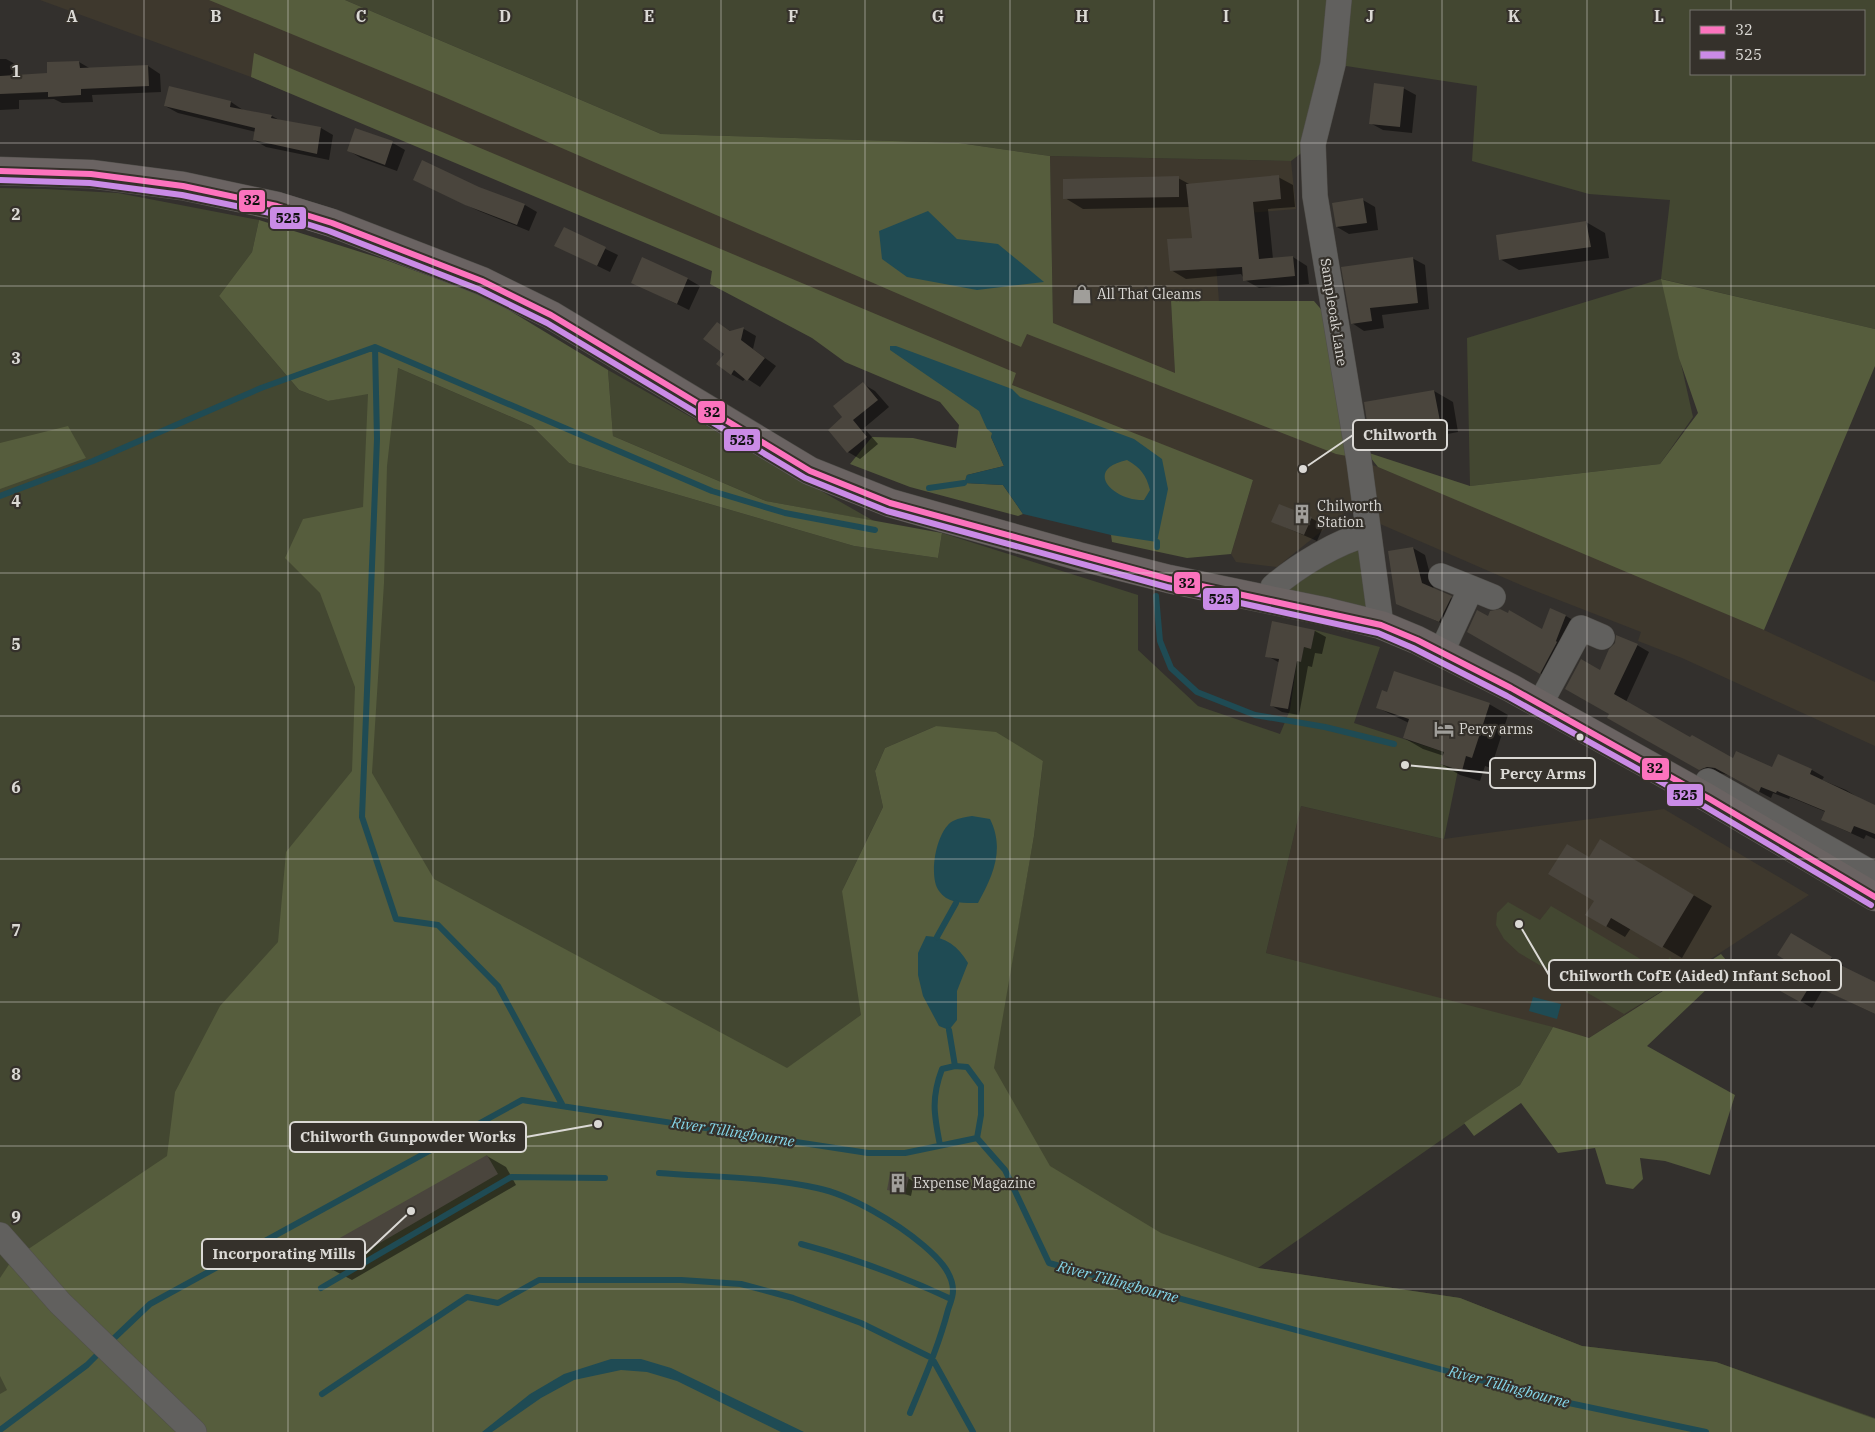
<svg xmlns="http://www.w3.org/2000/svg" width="1875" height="1432" font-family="'IBM Plex Serif',serif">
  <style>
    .built { fill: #3e382d }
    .green { fill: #434731; fill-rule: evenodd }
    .forest { fill: #565d3d }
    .water { fill: #1f4b54; fill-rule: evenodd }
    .shadow { fill: #0007 }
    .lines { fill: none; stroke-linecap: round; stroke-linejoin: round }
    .stream { stroke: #1f4b54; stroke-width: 6 }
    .building { fill: #4a453d }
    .street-casing { stroke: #514f4b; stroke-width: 26 }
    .primary-casing { stroke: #514f4b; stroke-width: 29 }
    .street { stroke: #61605e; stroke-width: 25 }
    .primary { stroke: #6a6362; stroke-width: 28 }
    .bus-1-casing { stroke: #35312b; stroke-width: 10 }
    .bus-2-casing { stroke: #35312b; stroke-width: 10 }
    .bus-1 { stroke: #fc73be; stroke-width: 6 }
    .bus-2 { stroke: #ca8be6; stroke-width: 6 }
    .grid { fill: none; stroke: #dbd9d5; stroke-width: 1; stroke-opacity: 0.55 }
    .bus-dot { fill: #dbd9d5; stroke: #35312b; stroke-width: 2 }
    .labels { text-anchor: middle; stroke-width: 4.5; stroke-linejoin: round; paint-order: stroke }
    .poi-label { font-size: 14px; fill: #dbd9d5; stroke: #35312b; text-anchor: start }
    .street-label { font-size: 14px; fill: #dbd9d5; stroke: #35312b }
    .water-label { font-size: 15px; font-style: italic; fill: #85d7ea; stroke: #35312b }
    .grid-label { font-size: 16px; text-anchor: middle; font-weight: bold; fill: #dbd9d5; stroke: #35312b; stroke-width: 4.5; stroke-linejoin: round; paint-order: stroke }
    .leader { fill: none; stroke: #dbd9d5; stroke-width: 2 }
    .callout-dot { fill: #dbd9d5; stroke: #35312b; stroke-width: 2 }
    .callout { fill: #35312b; stroke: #dbd9d5; stroke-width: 2 }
    .callout-label { font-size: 15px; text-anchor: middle; font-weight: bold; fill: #dbd9d5 }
    .line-badge { stroke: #35312b; stroke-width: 2 }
    .pale-badge-label { font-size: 14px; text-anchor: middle; font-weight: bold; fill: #111 }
  </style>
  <rect width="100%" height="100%" fill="#33302d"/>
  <path class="built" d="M 40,0 L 302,0 L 1053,322 L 1050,156 L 1291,161 L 1296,209 L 1212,216 L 1219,301 L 1171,301 L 1175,373 L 1340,442 L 1345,456 L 1378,467 L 1591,555 L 1764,630 L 1875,682 L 1875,746 L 1682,658 L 1638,641 L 1641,632 L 1528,588 L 1348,510 L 1277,567 L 1236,562 L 1231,554 L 1253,480 L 910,348 L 251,77 Z
    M 1301,806 L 1444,839 L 1664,809 L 1809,895 L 1589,1038 L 1266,953 Z"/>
  <path class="green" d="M 345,0 L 1875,0 L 1875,329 L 1662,279 L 1693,417 L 1660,464 L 1470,486 L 1467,338 L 1661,279 L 1670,200 L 1589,194 L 1472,161 L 1477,86 L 1333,64 L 1313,144 L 1291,161 L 1050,156 L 959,143 L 661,134 ZM 1691,11 L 1864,11 L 1864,74 L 1691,74 Z
    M 0,188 L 45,189 L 118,193 L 259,220 L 252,252 L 219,296 L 299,390 L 328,401 L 368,393 L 398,368 L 532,426 L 569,463 L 854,546 L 938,558 L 942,533 L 1138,595 L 1138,650 L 1198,706 L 1280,734 L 1290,710 L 1297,661 L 1301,661 L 1304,647 L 1311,648 L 1315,630 L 1380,647 L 1354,723 L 1444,752 L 1440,764 L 1458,770 L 1444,839 L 1301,806 L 1266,953 L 1553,1027 L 1520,1085 L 1258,1268 L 1460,1298 L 1582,1346 L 1716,1362 L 1875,1418 L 1875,1432 L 0,1432 L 0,1245 L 24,1253 L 0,1222 ZM 936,726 L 1043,761 L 1034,836 L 993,1068 L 842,891 L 883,807 L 875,771 L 885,748 Z
    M 608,370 L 874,521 L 766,501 L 613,436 Z
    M 1359,536 L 1381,625 L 1273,587 Z
    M 1508,902 L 1540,920 L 1551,906 L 1659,970 L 1670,957 L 1685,977 L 1624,1014 L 1519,953 L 1504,939 L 1496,925 L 1497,913 Z"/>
  <path class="forest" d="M 209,0 L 345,0 L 661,134 L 959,143 L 1050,156 L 1053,323 L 1175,373 L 1171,301 L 1314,301 L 1336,327 L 1358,458 L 1336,454 L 1027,334 L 1021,347 L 444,97 Z
    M 254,53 L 1016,373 L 1012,385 L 1253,480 L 1231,554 L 1187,558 L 1112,542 L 1111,535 L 998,422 L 991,437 L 1004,466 L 967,475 L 965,483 L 1003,485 L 1023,514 L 1018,516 L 910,487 L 850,464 L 872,437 L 913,438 L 956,448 L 959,425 L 940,402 L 845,362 L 812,338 L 710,284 L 712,271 L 251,77 Z
    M 259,220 L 386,260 L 489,298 L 608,370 L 613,436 L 766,501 L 942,533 L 938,558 L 854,546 L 569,463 L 532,426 L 398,368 L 387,466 L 384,583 L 372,773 L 434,879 L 787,1068 L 861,1015 L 842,891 L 883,807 L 875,771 L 885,748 L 936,726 L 996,732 L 1043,761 L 1034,836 L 994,1068 L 1050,1166 L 1161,1233 L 1258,1268 L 1460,1298 L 1582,1346 L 1716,1362 L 1875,1419 L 1875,1432 L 0,1432 L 0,1394 L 7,1390 L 0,1376 L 0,1278 L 12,1260 L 167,1156 L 175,1092 L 220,1006 L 278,942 L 286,852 L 352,771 L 355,687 L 320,593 L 285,558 L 303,519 L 363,507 L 368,394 L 328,401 L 299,390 L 219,296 L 252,252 Z
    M 1661,279 L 1875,329 L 1875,366 L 1764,630 L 1378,467 L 1366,452 L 1470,486 L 1660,464 L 1698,413 L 1679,358 Z
    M 68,426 L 86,458 L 0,489 L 0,443 Z
    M 1721,954 L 1731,966 L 1647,1046 L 1735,1095 L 1710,1175 L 1665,1161 L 1640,1158 L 1643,1179 L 1633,1189 L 1606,1184 L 1595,1148 L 1558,1153 L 1521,1103 L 1474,1136 L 1464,1123 L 1520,1085 L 1553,1027 L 1589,1038 Z"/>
  <path class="water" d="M 928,211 L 957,239 L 998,244 L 1044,282 L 977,290 L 907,277 L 882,259 L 879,231 Z
    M 890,346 L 896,346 L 1012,389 L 1020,397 L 1134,439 L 1162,459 L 1168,489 L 1157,542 L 1111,535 L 1023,514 L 1003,485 L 964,483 L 967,475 L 1004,466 L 991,437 L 992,433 L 987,429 L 979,411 L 890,350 ZM 1127,460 C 1141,468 1146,475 1150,490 L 1144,500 C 1114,501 1082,470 1127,460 Z
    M 972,816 L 990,819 C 1005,849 993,876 978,903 C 964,903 948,904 939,891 C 928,877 936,830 953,821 C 959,818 966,817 972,816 Z
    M 926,936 C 946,937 958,946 968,963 L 957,991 L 957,1020 L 949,1030 L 939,1026 L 923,996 L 918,975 L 918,953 Z
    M 1533,997 L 1561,1004 L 1557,1019 L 1529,1011 Z
    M 611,1359 L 641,1359 L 671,1368 L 804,1432 L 781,1432 L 677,1381 L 647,1372 L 621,1370 L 574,1380 L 541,1398 L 492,1432 L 482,1432 L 530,1394 L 564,1374 Z"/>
  <path class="shadow" d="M 0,59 L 6,59 L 19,66 L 19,76 L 48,74 L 79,62 L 91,69 L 148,66 L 160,74 L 161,92 L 92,95 L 93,102 L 62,103 L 54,99 L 19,100 L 19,109 L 0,110 Z
    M 1403,88 L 1416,95 L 1412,133 L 1383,130 L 1370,123 Z
    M 231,102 L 243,110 L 272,116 L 281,121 L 321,128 L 333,135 L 329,160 L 266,147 L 254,140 L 256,132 L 178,113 L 165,106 Z
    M 356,130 L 393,143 L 405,150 L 397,171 L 361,158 L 349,151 Z
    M 1278,177 L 1293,185 L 1295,207 L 1268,209 L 1273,259 L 1293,257 L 1307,266 L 1309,284 L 1259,288 L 1245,280 L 1241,274 L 1186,279 L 1171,270 L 1193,239 L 1190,207 L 1083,209 L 1065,198 L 1178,178 L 1191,185 Z
    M 414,180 L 479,188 L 525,205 L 537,212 L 529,231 L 479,211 Z
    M 1363,200 L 1375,207 L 1378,230 L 1349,234 L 1337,227 Z
    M 1586,222 L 1605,233 L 1609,258 L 1519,270 L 1500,259 Z
    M 564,229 L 618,255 L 610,272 L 556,246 Z
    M 1412,258 L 1425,265 L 1429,309 L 1382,315 L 1384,328 L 1364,331 L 1352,323 Z
    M 688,279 L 700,286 L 689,310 L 632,282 Z
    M 717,323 L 732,332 L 744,329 L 756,336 L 753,349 L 776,366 L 760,387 L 746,378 L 743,381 L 731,374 Z
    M 863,384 L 875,391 L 889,407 L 864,428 L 878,444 L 860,459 L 848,452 L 844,417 Z
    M 1434,391 L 1453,402 L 1458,432 L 1389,445 L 1370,434 Z
    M 1311,518 L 1324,525 L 1317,541 L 1273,522 Z
    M 1413,548 L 1425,555 L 1434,590 L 1463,604 L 1452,628 L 1397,603 Z
    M 1566,616 L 1578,623 L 1552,680 L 1468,631 L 1488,617 L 1543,631 Z
    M 1273,623 L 1315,631 L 1326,637 L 1322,654 L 1315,653 L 1312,667 L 1308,666 L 1299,715 L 1282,712 L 1272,706 L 1280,663 L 1267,656 Z
    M 1637,645 L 1649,652 L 1626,702 L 1691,739 L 1734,760 L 1773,768 L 1779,755 L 1812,770 L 1824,777 L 1822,780 L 1846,790 L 1875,808 L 1875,839 L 1866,835 L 1864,839 L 1835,826 L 1822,819 L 1826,812 L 1790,797 L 1789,799 L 1773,793 L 1771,798 L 1728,775 L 1720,773 L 1713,776 L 1609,717 L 1611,714 L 1601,672 Z
    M 1489,704 L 1508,715 L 1491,768 L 1485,766 L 1480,781 L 1460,775 L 1441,764 L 1444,756 L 1423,749 L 1404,738 L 1409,723 L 1378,708 Z
    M 1600,840 L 1712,906 L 1682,958 L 1631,928 L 1625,937 L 1587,915 L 1595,901 L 1589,858 Z
    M 1791,934 L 1843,965 L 1842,967 L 1875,983 L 1875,1014 L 1823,989 L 1812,1008 L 1777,987 L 1792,963 Z
    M 487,1156 L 506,1167 L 516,1185 L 352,1280 L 333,1270 Z
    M 908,1178 L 914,1182 L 911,1196 L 888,1189 Z"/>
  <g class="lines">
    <path class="stream" d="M 375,347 L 377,439 L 362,817 L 396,919 L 438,925 L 498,986 L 563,1106
      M 929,488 L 964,483
      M 0,496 L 93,461 L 261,388 L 375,347 L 712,491 L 785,513 L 875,530
      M 1157,547 L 1157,542
      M 1156,596 L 1160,641 L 1171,668 L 1197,692 L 1255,715 L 1325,727 L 1394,744
      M 937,937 L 956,903
      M 949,1030 L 955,1066 L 967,1067 L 981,1086 L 981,1115 L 977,1138
      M 940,1145 C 934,1115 931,1098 942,1069 L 955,1066
      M 659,1173 C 712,1177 766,1177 817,1188 C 851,1195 897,1223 923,1245 C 937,1257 953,1272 953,1291 C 953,1297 950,1304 948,1310 C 939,1345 924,1379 910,1413
      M 801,1244 C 853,1258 902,1276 951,1299
      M 321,1288 L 511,1177 L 605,1178
      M 109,1343 L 150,1304 L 522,1100 L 868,1153 L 905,1153 L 977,1138 L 1005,1170 L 1049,1263 L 1550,1399 L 1706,1432
      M 322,1394 L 467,1297 L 498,1303 L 539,1280 L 681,1280 L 741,1284 L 793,1298 L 861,1323 L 932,1358 L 973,1432
      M 0,1430 L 87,1365 L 102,1350"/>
  </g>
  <path class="building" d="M 79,61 L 80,68 L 148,65 L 149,86 L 81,89 L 81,95 L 48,97 L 48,92 L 0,94 L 0,76 L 47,73 L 47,62 Z
    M 1374,83 L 1404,87 L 1400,127 L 1369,124 Z
    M 169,86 L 231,101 L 230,107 L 272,115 L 271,118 L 321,127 L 317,154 L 253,140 L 255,128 L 164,106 Z
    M 355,128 L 393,141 L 385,165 L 347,151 Z
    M 422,160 L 479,187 L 525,204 L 517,225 L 465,205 L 413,180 Z
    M 1279,175 L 1281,199 L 1253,202 L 1259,259 L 1293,256 L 1295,276 L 1243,281 L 1242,267 L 1170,271 L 1167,239 L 1192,238 L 1186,184 Z
    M 1179,176 L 1179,197 L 1063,199 L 1063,179 Z
    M 1363,198 L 1367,223 L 1336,227 L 1332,203 Z
    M 1586,221 L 1591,247 L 1499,260 L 1496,235 Z
    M 564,227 L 606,247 L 597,266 L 554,246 Z
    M 642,257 L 688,278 L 677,304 L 631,283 Z
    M 1413,257 L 1418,303 L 1370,308 L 1372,321 L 1351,324 L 1341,267 Z
    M 717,322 L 730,331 L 744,327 L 741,340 L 765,358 L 747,381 L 734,370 L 731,375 L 716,364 L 724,354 L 703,339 Z
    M 863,382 L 878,400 L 853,420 L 867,437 L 847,453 L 828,430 L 842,417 L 833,406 Z
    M 1434,390 L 1440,421 L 1369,435 L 1364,402 Z
    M 1279,504 L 1312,517 L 1304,535 L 1271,522 Z
    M 1413,547 L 1422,583 L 1452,596 L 1439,622 L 1396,604 L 1388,551 Z
    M 1550,608 L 1566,615 L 1556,641 L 1557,642 L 1540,674 L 1467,632 L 1477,610 L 1488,616 L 1490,611 L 1500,609 L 1508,613 L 1509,610 L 1542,629 Z
    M 1272,621 L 1315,630 L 1311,649 L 1304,647 L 1301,662 L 1297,661 L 1288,709 L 1270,706 L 1279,659 L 1265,657 Z
    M 1616,635 L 1638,644 L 1614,694 L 1690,737 L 1692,735 L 1733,758 L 1736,751 L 1772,767 L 1778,754 L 1812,769 L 1810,774 L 1875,805 L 1875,834 L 1854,826 L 1851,833 L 1821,820 L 1825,811 L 1777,791 L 1776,793 L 1761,787 L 1759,792 L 1715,768 L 1707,767 L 1699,770 L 1607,718 L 1609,714 L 1565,689 L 1581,659 L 1600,670 L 1609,649 L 1615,643 Z
    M 1394,671 L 1490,703 L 1472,758 L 1466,756 L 1462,771 L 1440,764 L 1444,752 L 1403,738 L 1409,719 L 1376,708 L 1382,690 L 1387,692 Z
    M 1600,839 L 1694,895 L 1662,948 L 1611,918 L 1606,927 L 1585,915 L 1594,901 L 1548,874 L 1567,844 L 1589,857 Z
    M 1791,933 L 1832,957 L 1830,960 L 1875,982 L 1875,1014 L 1811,984 L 1800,1002 L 1775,988 L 1790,963 L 1777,955 Z
    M 487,1155 L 498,1174 L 332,1271 L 322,1248 Z
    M 890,1174 L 909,1177 L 905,1193 L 887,1190 Z"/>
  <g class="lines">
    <defs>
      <path id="street" d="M 1339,0 L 1333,64 L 1313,144 L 1315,196 L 1359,461 L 1381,625
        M 1441,576 L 1471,588
        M 1271,601 L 1273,587 C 1297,566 1338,541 1368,534
        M 1442,651 L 1471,588 L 1493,597
        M 1540,704 L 1581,628 L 1602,637
        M 1708,781 L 1875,875
        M 0,1235 L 60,1303 L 194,1432"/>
      <path id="primary" d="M 0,171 L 91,174 L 183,186 L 277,206 L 332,223 L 482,281 L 551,315 L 810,471 L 890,503 L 1078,556 L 1169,579 L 1328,612 L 1381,625 L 1417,640 L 1511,688 L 1708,798 L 1875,897"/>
    </defs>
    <use href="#street" class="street-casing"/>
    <use href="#primary" class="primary-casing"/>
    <use href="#street" class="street"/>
    <use href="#primary" class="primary"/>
    <defs>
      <path id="bus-1" d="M 0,171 L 91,174 L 183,186 L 277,206 L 332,223 L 482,281 L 551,315 L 810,471 L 890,503 L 1169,579 L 1381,625 L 1417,640 L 1511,688 L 1708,798 L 1875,897"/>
      <path id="bus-2" d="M 0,180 L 90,183 L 182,195 L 275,214 L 329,231 L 478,289 L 547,323 L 805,478 L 887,511 L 1167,587 L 1378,633 L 1413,648 L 1507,696 L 1704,806 L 1871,905"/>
    </defs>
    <use href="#bus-1" class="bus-1-casing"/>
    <use href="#bus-2" class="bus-2-casing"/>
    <use href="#bus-1" class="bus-1"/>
    <use href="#bus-2" class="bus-2"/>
  </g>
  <path class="grid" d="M 144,0 L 144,1432M 288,0 L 288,1432M 433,0 L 433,1432M 577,0 L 577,1432M 721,0 L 721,1432M 865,0 L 865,1432M 1010,0 L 1010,1432M 1154,0 L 1154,1432M 1298,0 L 1298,1432M 1442,0 L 1442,1432M 1587,0 L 1587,1432M 1731,0 L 1731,11M 1731,74 L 1731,1432M 0,143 L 1875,143M 0,286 L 1875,286M 0,430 L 1875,430M 0,573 L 1875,573M 0,716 L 1875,716M 0,859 L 1875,859M 0,1002 L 1875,1002M 0,1146 L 1875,1146M 0,1289 L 1875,1289"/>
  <defs>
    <symbol id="shop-bare" viewBox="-9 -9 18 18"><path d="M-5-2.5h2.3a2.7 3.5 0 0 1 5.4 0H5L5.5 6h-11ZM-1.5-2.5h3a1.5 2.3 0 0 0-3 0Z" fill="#a09e9a" stroke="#35312b" stroke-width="2.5" paint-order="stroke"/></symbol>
    <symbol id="building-bare" viewBox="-9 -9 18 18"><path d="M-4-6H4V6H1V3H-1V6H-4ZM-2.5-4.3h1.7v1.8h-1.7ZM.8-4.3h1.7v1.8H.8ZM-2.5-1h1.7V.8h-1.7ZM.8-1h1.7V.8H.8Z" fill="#a09e9a" stroke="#35312b" stroke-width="2.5" paint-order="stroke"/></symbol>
    <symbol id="hotel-bare" viewBox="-9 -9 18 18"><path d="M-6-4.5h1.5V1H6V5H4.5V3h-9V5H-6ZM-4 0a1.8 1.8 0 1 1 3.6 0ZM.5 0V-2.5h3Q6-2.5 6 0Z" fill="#a09e9a" stroke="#35312b" stroke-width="2.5" paint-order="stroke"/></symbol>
  </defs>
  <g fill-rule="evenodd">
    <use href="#shop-bare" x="1068" y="280" width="28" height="28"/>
    <use href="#building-bare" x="1288" y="500" width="28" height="28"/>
    <use href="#hotel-bare" x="1430" y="715" width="28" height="28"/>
    <use href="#building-bare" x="884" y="1169" width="28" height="28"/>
  </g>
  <circle class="bus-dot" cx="1580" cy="737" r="4.5"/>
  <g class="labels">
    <g class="poi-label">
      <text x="1097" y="299">All That Gleams</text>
      <text x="1317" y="511">Chilworth<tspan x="1317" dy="16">Station</tspan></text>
      <text x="1459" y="734">Percy arms</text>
      <text x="913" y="1188">Expense Magazine</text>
    </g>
    <g class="street-label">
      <text transform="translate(1334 312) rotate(81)" y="5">Sampleoak Lane</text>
    </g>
    <g class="water-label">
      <text transform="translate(733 1132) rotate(9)" y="5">River Tillingbourne</text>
      <text transform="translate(1118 1282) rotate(15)" y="5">River Tillingbourne</text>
      <text transform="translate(1509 1387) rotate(15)" y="5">River Tillingbourne</text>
    </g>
  </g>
  <g class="grid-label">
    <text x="72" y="22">A</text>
    <text x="216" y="22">B</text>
    <text x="361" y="22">C</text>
    <text x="505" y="22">D</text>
    <text x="649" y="22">E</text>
    <text x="793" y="22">F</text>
    <text x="938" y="22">G</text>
    <text x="1082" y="22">H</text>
    <text x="1226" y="22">I</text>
    <text x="1370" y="22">J</text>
    <text x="1514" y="22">K</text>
    <text x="1659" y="22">L</text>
    <text x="16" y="77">1</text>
    <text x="16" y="220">2</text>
    <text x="16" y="364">3</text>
    <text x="16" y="507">4</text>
    <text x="16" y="650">5</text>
    <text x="16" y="793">6</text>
    <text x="16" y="936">7</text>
    <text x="16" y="1080">8</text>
    <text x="16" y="1223">9</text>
  </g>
  <path class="leader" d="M1303 469L1353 435M1405 765L1490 773M1519 924L1549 975M598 1124L526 1137M411 1211L365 1254"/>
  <g class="callout-dot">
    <circle cx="1303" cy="469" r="5"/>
    <circle cx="1405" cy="765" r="5"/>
    <circle cx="1519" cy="924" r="5"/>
    <circle cx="598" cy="1124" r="5"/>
    <circle cx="411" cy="1211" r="5"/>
  </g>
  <g class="callout">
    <rect x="1353" y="420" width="94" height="30" rx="5"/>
    <rect x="1490" y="758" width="105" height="30" rx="5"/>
    <rect x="1549" y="960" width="292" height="30" rx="5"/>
    <rect x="290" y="1122" width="236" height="30" rx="5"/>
    <rect x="202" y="1239" width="163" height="30" rx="5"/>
  </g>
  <g class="callout-label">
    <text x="1400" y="440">Chilworth</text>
    <text x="1543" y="779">Percy Arms</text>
    <text x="1695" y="981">Chilworth CofE (Aided) Infant School</text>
    <text x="408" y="1142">Chilworth Gunpowder Works</text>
    <text x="284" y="1259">Incorporating Mills</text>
  </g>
  <g class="line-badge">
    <rect x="238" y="189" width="28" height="24" rx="5" fill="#fc73be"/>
    <rect x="269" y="206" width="38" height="24" rx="5" fill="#ca8be6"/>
    <rect x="697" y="400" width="29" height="24" rx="5" fill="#fc73be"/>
    <rect x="723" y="428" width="38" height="24" rx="5" fill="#ca8be6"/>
    <rect x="1173" y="571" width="28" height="24" rx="5" fill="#fc73be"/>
    <rect x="1202" y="587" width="38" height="24" rx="5" fill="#ca8be6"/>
    <rect x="1641" y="757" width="29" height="24" rx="5" fill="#fc73be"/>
    <rect x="1666" y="783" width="38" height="24" rx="5" fill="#ca8be6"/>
  </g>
  <g class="pale-badge-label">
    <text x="252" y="205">32</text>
    <text x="288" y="223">525</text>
    <text x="712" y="417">32</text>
    <text x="742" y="445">525</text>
    <text x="1187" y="588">32</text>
    <text x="1221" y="604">525</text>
    <text x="1655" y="773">32</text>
    <text x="1685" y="800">525</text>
  </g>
  <rect x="1690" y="10" width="175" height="65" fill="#35312b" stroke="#77746f"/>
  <rect x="1700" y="26" width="25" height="8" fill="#fc73be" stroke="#77746f"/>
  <text x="1735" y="35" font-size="15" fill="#dbd9d5">32</text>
  <rect x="1700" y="51" width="25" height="8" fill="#ca8be6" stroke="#77746f"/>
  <text x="1735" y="60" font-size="15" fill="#dbd9d5">525</text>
</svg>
